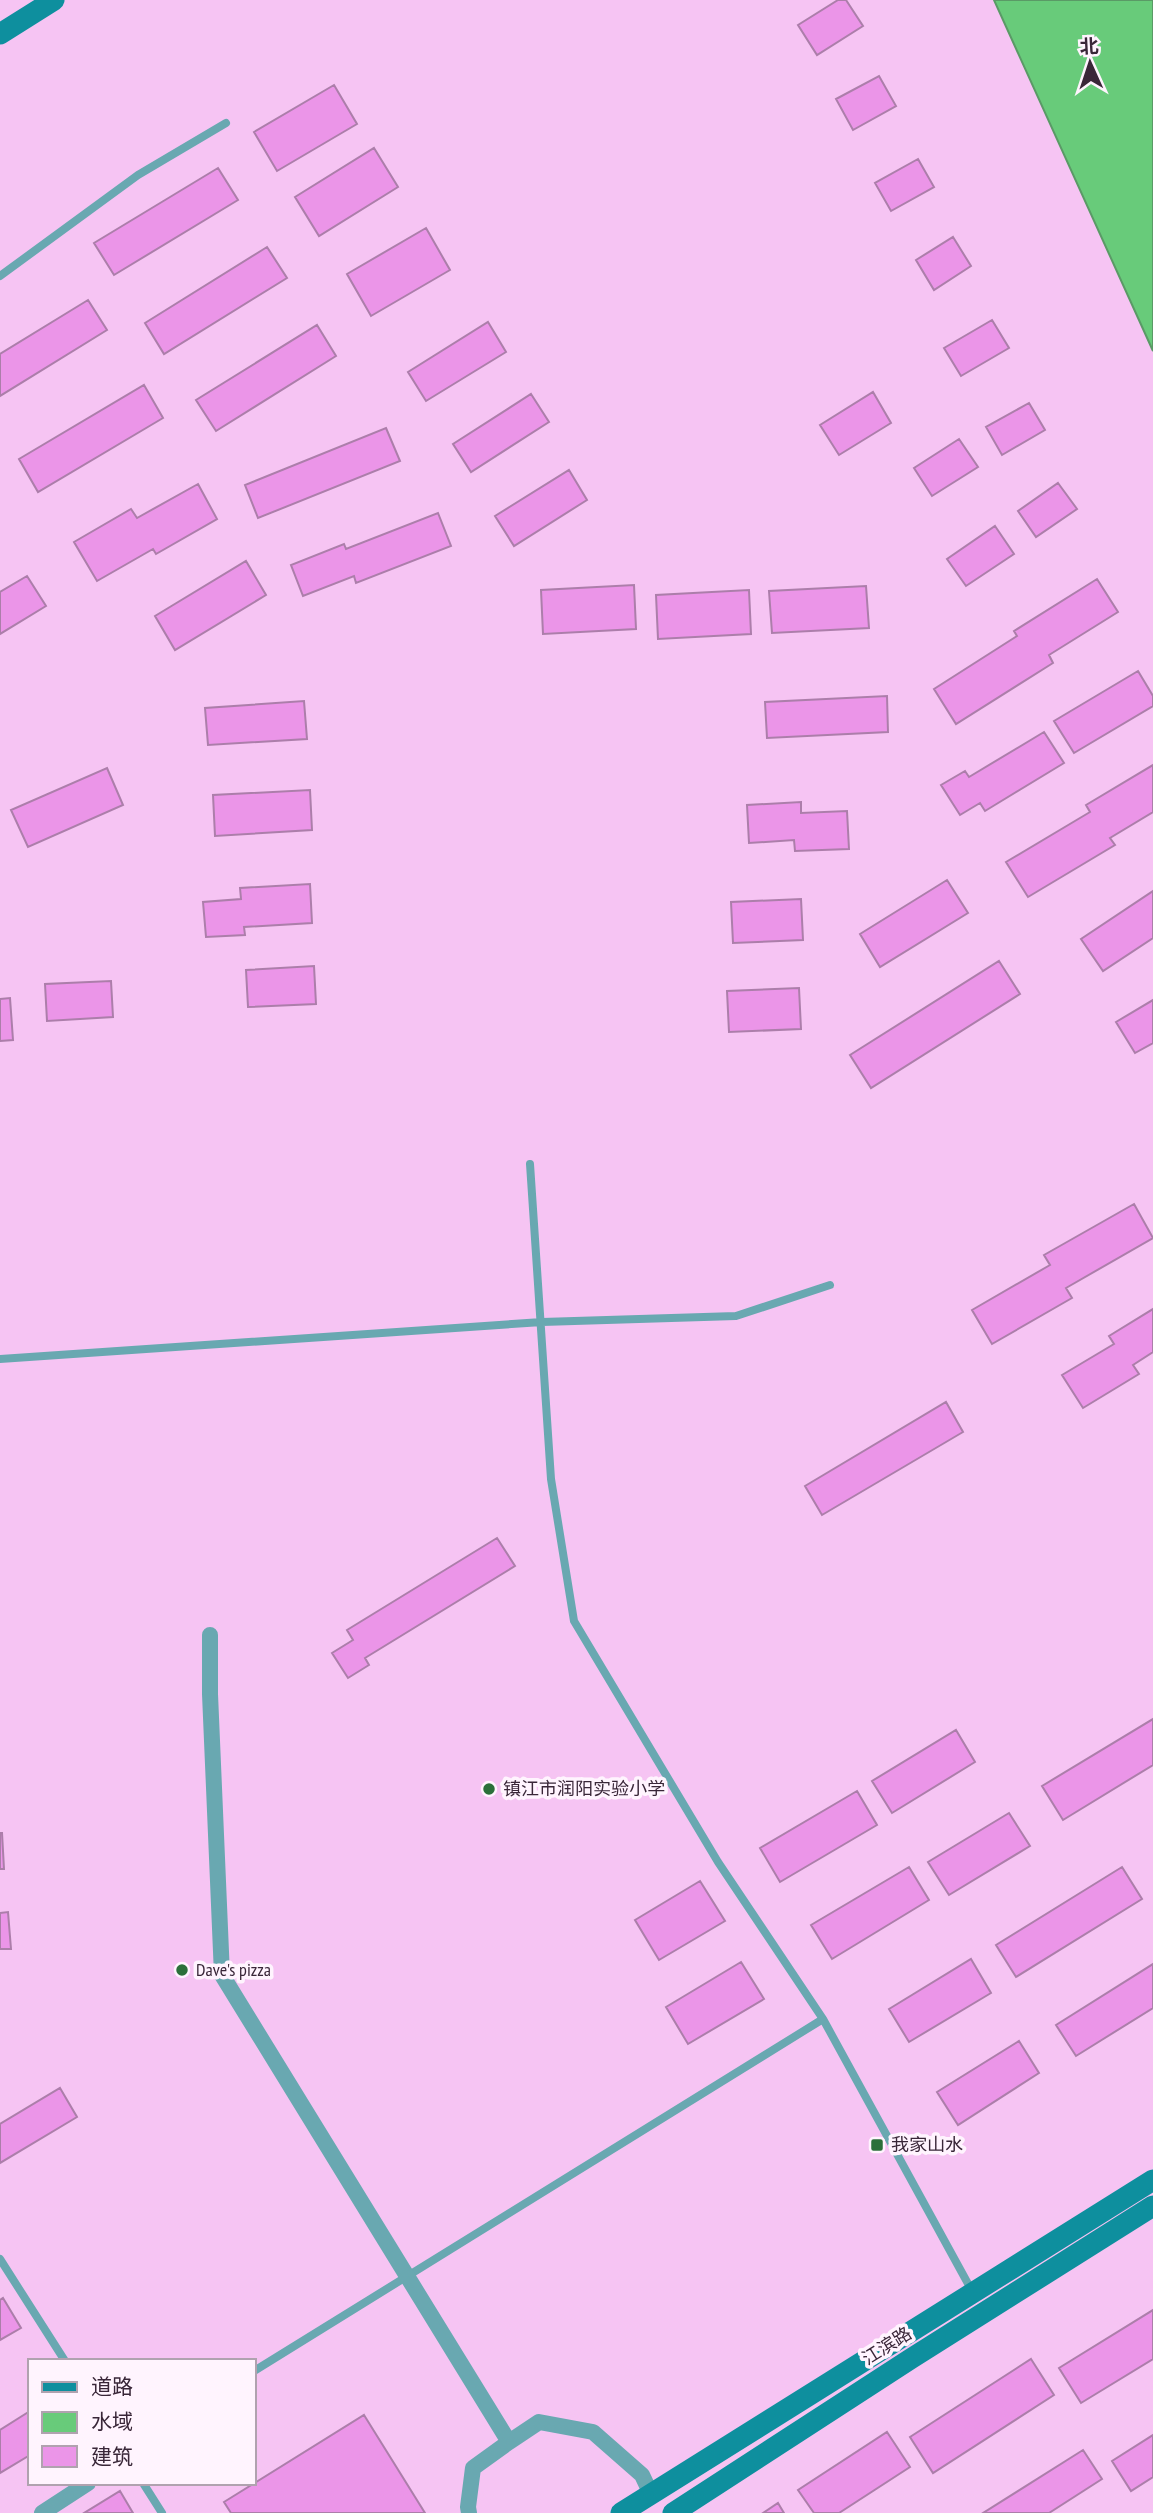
<svg xmlns="http://www.w3.org/2000/svg" width="1153" height="2513" font-family="'PT Sans Narrow','Noto Sans SC',sans-serif">
  <style>
    .water { fill: #68cb7a; stroke: #5a9a66; stroke-width: 2 }
    .building { fill: #eb95e8; stroke: #ac7eaa; stroke-width: 2 }
    .lines { fill: none; stroke-linecap: round; stroke-linejoin: round }
    .lane { stroke: #69a8b1; stroke-width: 8 }
    .street { stroke: #69a8b1; stroke-width: 16 }
    .secondary { stroke: #0e8f9e; stroke-width: 21 }
    .poi-dot { fill: #2b6f3a; stroke: #fff4fe; stroke-width: 2.5 }
    .labels { text-anchor: middle; stroke-width: 7; stroke-linejoin: round; paint-order: stroke }
    .poi-label { font-size: 18px; fill: #392638; stroke: #fff4fe; text-anchor: start }
    .street-label { font-size: 18px; fill: #392638; stroke: #fff4fe }
  </style>
  <rect width="100%" height="100%" fill="#f6c4f3"/>
  <path class="water" d="M 994,0 L 1153,0 L 1153,351 Z"/>
  <path class="building" d="M 838,0 L 846,0 L 863,26 L 817,55 L 798,25 Z
    M 879,76 L 896,106 L 853,130 L 836,99 Z
    M 334,85 L 357,124 L 277,171 L 254,132 Z
    M 374,148 L 398,187 L 319,236 L 295,197 Z
    M 918,159 L 934,187 L 891,211 L 875,183 Z
    M 218,168 L 238,200 L 114,275 L 94,243 Z
    M 426,228 L 450,270 L 371,316 L 347,274 Z
    M 953,237 L 971,266 L 934,290 L 916,260 Z
    M 267,247 L 287,278 L 164,354 L 145,323 Z
    M 88,300 L 107,330 L 0,396 L 0,354 Z
    M 992,320 L 1009,348 L 961,376 L 944,348 Z
    M 488,322 L 506,352 L 426,401 L 408,372 Z
    M 317,325 L 336,356 L 216,431 L 196,400 Z
    M 144,385 L 163,418 L 38,492 L 19,459 Z
    M 873,392 L 891,423 L 839,455 L 820,425 Z
    M 531,394 L 549,422 L 471,472 L 453,444 Z
    M 1029,403 L 1045,430 L 1002,455 L 986,427 Z
    M 386,428 L 400,461 L 258,518 L 245,485 Z
    M 959,439 L 978,467 L 932,496 L 914,468 Z
    M 569,470 L 587,500 L 514,546 L 495,516 Z
    M 1058,483 L 1077,509 L 1036,537 L 1018,511 Z
    M 198,484 L 217,519 L 156,554 L 153,549 L 97,581 L 74,542 L 131,509 L 137,518 Z
    M 438,513 L 451,546 L 356,583 L 354,576 L 303,596 L 291,565 L 344,544 L 346,549 Z
    M 995,526 L 1014,554 L 966,586 L 947,559 Z
    M 246,561 L 266,595 L 175,650 L 155,616 Z
    M 27,576 L 46,606 L 0,634 L 0,592 Z
    M 1097,579 L 1118,612 L 1049,655 L 1053,663 L 956,724 L 934,689 L 1017,636 L 1014,631 Z
    M 634,585 L 636,629 L 543,634 L 541,590 Z
    M 866,586 L 869,628 L 772,633 L 769,591 Z
    M 749,590 L 751,634 L 658,639 L 656,595 Z
    M 1138,671 L 1153,696 L 1153,706 L 1074,753 L 1054,721 Z
    M 887,696 L 888,732 L 767,738 L 765,702 Z
    M 304,701 L 307,739 L 208,745 L 205,708 Z
    M 1044,732 L 1064,763 L 985,811 L 980,803 L 960,815 L 941,785 L 965,771 L 969,777 Z
    M 1153,765 L 1153,812 L 1110,838 L 1115,845 L 1028,897 L 1006,862 L 1090,812 L 1086,805 Z
    M 107,768 L 123,805 L 28,847 L 11,810 Z
    M 310,790 L 312,830 L 215,836 L 213,795 Z
    M 801,802 L 801,813 L 847,811 L 849,849 L 795,851 L 794,840 L 749,843 L 747,805 Z
    M 947,880 L 968,913 L 880,967 L 860,934 Z
    M 310,884 L 312,923 L 244,927 L 245,935 L 206,937 L 203,902 L 241,899 L 240,888 Z
    M 1153,891 L 1153,938 L 1103,971 L 1081,939 Z
    M 801,899 L 803,940 L 733,943 L 731,902 Z
    M 999,961 L 1020,994 L 871,1088 L 850,1055 Z
    M 314,966 L 316,1004 L 248,1007 L 246,970 Z
    M 111,981 L 113,1017 L 47,1021 L 45,984 Z
    M 799,988 L 801,1029 L 729,1032 L 727,991 Z
    M 10,998 L 13,1040 L 0,1041 L 0,999 Z
    M 1153,1000 L 1153,1043 L 1135,1053 L 1116,1022 Z
    M 1134,1204 L 1153,1238 L 1066,1288 L 1072,1298 L 992,1344 L 972,1310 L 1050,1265 L 1044,1255 Z
    M 1153,1309 L 1153,1352 L 1133,1365 L 1139,1374 L 1083,1408 L 1062,1375 L 1114,1344 L 1109,1336 Z
    M 946,1402 L 963,1432 L 822,1515 L 805,1486 Z
    M 497,1538 L 515,1566 L 365,1658 L 369,1665 L 348,1678 L 332,1653 L 353,1640 L 347,1630 Z
    M 1153,1719 L 1153,1765 L 1063,1820 L 1042,1786 Z
    M 956,1730 L 975,1762 L 892,1813 L 872,1781 Z
    M 857,1791 L 877,1825 L 780,1882 L 760,1848 Z
    M 1009,1813 L 1030,1846 L 949,1895 L 928,1862 Z
    M 0,1833 L 2,1833 L 4,1869 L 0,1869 Z
    M 909,1867 L 929,1900 L 832,1959 L 811,1925 Z
    M 1122,1867 L 1142,1899 L 1016,1977 L 996,1945 Z
    M 700,1881 L 725,1921 L 659,1960 L 635,1920 Z
    M 8,1912 L 11,1949 L 0,1949 L 0,1913 Z
    M 971,1959 L 991,1993 L 909,2042 L 889,2009 Z
    M 741,1962 L 764,1999 L 688,2044 L 666,2007 Z
    M 1153,1964 L 1153,2008 L 1076,2056 L 1056,2025 Z
    M 1019,2041 L 1039,2073 L 958,2125 L 937,2092 Z
    M 60,2088 L 77,2117 L 0,2163 L 0,2124 Z
    M 3,2298 L 21,2328 L 0,2340 L 0,2300 Z
    M 1153,2310 L 1153,2359 L 1081,2403 L 1059,2368 Z
    M 1031,2359 L 1054,2395 L 933,2473 L 910,2437 Z
    M 30,2411 L 30,2455 L 0,2473 L 0,2430 Z
    M 364,2415 L 425,2513 L 231,2513 L 224,2502 Z
    M 887,2432 L 910,2467 L 839,2513 L 814,2513 L 798,2490 Z
    M 1153,2435 L 1153,2477 L 1131,2491 L 1112,2461 Z
    M 1083,2450 L 1102,2479 L 1049,2513 L 983,2513 Z
    M 120,2491 L 133,2513 L 84,2513 Z
    M 778,2503 L 784,2513 L 763,2513 Z"/>
  <g class="lines">
    <path class="lane" d="M 0,276 L 138,175 L 226,123
      M 530,1164 L 551,1479 L 574,1621 L 718,1862 L 823,2019 L 972,2291
      M 0,1359 L 542,1322 L 736,1316 L 830,1285
      M 0,2259 L 65,2361
      M 254,2371 L 823,2019
      M 143,2483 L 162,2513"/>
    <path class="street" d="M 210,1635 L 210,1694 L 222,1975 L 509,2442 L 473,2468 L 468,2507 L 469,2513
      M 509,2442 L 539,2422 L 593,2432 L 642,2475 L 651,2494
      M 42,2513 L 88,2483"/>
    <path class="secondary" d="M 0,34 L 54,0
      M 621,2513 L 1153,2180
      M 673,2513 L 912,2358 L 1153,2206"/>
  </g>
  <g class="poi-dot">
    <circle cx="489" cy="1789" r="7"/>
    <circle cx="182" cy="1970" r="7"/>
    <rect x="870" y="2138" width="14" height="14" rx="3.5"/>
  </g>
  <g class="labels">
    <g class="poi-label">
      <text x="503" y="1795">镇江市润阳实验小学</text>
      <text x="196" y="1976">Dave's pizza</text>
      <text x="891" y="2151">我家山水</text>
    </g>
    <g class="street-label">
      <text transform="translate(887 2346) rotate(-32)" y="6">江滨路</text>
    </g>
  </g>
  <rect x="28" y="2359" width="228" height="126" fill="#fff4fe" stroke="#b0a2af" stroke-width="2"/>
  <rect x="42" y="2382" width="35" height="10" fill="#0e8f9e" stroke="#b0a2af" stroke-width="2"/>
  <text x="91" y="2394" font-size="21" fill="#392638">道路</text>
  <rect x="42" y="2412" width="35" height="21" fill="#68cb7a" stroke="#b0a2af" stroke-width="2"/>
  <text x="91" y="2429" font-size="21" fill="#392638">水域</text>
  <rect x="42" y="2446" width="35" height="21" fill="#eb95e8" stroke="#b0a2af" stroke-width="2"/>
  <text x="91" y="2464" font-size="21" fill="#392638">建筑</text>
  <g transform="translate(1090 63) rotate(357)" stroke="#fff4fe" stroke-width="5" paint-order="stroke">
  <path d="M0-5L12 26L0 18L-12 26Z" fill="#392638"/>
  <text y="-10" font-size="19" font-weight="bold" text-anchor="middle" fill="#392638">北</text>
  </g>
</svg>
